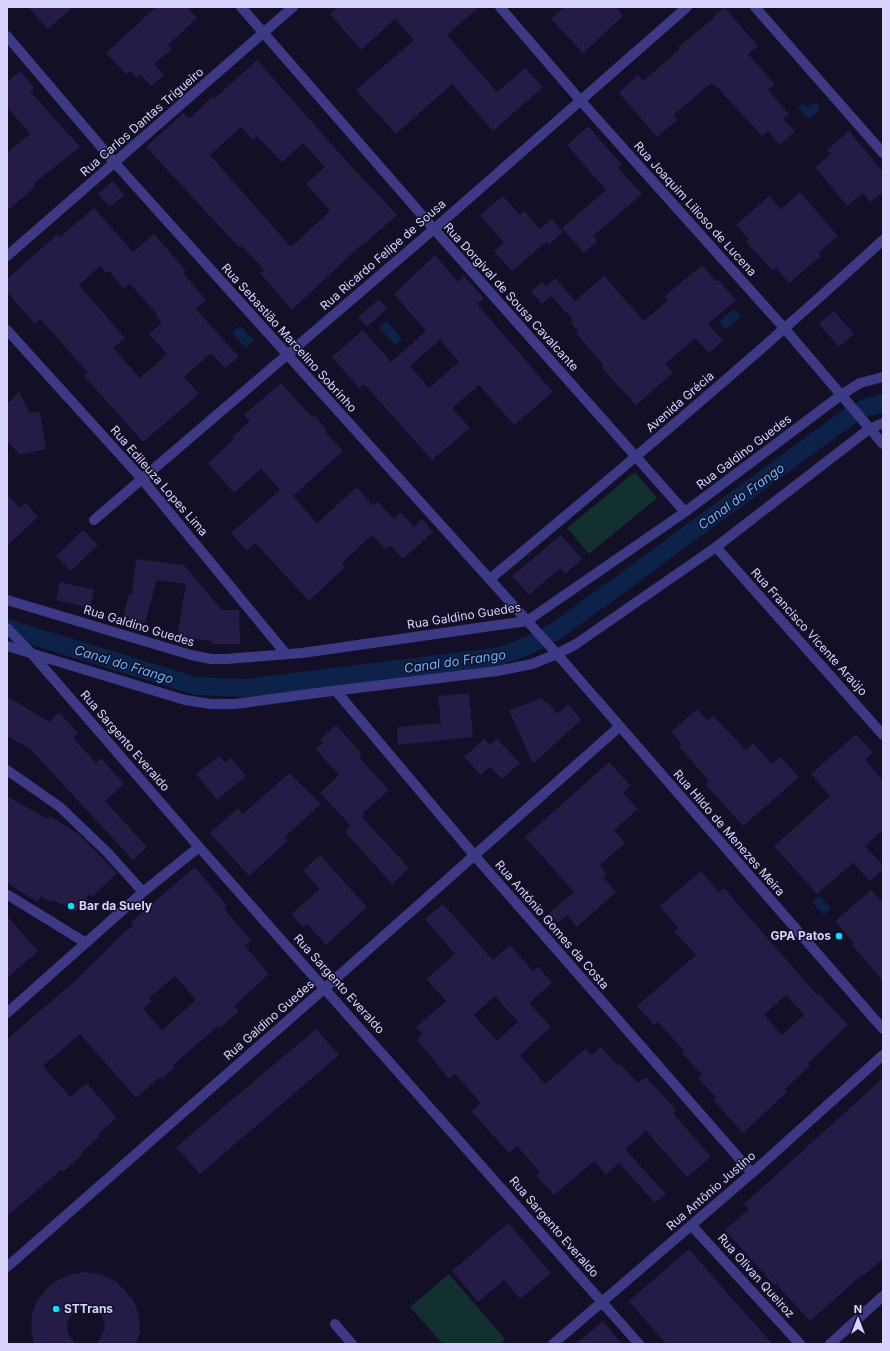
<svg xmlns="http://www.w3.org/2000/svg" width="890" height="1351" font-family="Inter,sans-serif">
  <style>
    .green { fill: #12302f }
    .water { fill: #0c2248 }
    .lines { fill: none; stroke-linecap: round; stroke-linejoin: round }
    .canal { stroke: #0c2248; stroke-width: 18 }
    .building { fill: #241b47; fill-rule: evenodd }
    .minor { stroke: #3d3a85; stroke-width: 10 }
    .poi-dot { fill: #00e5ff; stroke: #130f26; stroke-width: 1.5 }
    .labels { text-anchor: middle; stroke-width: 3; stroke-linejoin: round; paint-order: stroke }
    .street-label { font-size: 12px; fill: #d9d4ff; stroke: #130f26 }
    .poi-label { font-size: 12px; font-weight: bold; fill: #d9d4ff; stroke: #130f26; text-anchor: start }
    .water-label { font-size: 13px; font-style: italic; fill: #62b6ff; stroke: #130f26 }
  </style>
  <rect width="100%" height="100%" fill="#130f26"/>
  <path class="green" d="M 635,472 L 657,498 L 589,554 L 567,528 Z
    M 449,1274 L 505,1339 L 499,1344 L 443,1344 L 410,1307 Z"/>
  <path class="water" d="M 816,102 L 819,106 L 819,112 L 809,119 L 798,108 L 803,103 L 808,108 Z
    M 734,309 L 741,317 L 726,330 L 719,322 Z
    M 386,321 L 402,339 L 395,345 L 379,328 Z
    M 240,326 L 254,341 L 246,348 L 232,333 Z
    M 819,896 L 831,908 L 824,915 L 812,902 Z"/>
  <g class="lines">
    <path class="canal" d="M 7,628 L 196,686 L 245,688 L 495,657 C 519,651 538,642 559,629 L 850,416 L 865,408 L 883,403"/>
  </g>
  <path class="building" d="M 28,7 L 73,7 L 48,29 Z
    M 156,7 L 187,7 L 197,18 L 168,45 L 172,49 L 154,64 L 164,75 L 151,86 L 141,75 L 137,78 L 130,71 L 126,74 L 106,53 Z
    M 338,7 L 479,7 L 447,35 L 497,92 L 525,68 L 543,87 L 493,131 L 452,84 L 396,134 L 356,90 L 414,40 L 395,19 L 361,50 L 330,14 Z
    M 564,7 L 616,7 L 623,16 L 583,53 L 551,19 Z
    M 724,7 L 758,46 L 748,54 L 775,84 L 768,90 L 789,114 L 783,119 L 795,131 L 780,145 L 768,131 L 762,136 L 714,84 L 712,86 L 710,84 L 673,115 L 677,120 L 657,137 L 619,93 L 638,75 L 643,81 L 680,49 L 678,47 L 714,18 L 713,17 Z
    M 257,60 L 341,155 L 397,215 L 363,245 L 362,244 L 292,310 L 260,273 L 264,270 L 242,246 L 240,248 L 221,228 L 146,147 L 183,113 L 189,119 L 212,97 L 214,99 ZM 241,127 L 253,140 L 257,136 L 282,162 L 303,143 L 325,167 L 306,184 L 330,211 L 291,247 L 210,155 Z
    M 20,71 L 34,87 L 30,91 L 80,147 L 33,184 L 35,187 L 7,211 L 7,153 L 30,134 L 7,107 L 7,82 Z
    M 588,126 L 622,165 L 618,168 L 642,194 L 593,236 L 597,241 L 584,253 L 562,228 L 606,190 L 567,145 Z
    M 849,131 L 883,172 L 883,192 L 870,202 L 863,193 L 847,206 L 815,167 L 831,154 L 827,150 Z
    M 113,181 L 124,195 L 110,207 L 98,194 Z
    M 800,192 L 838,236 L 818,253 L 821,256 L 789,283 L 776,268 L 773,271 L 759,256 L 746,242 L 749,239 L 736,225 L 769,196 L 781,209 Z
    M 503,196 L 520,215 L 524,211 L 540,229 L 552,219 L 563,232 L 549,245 L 546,242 L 512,271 L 494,251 L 504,243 L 480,215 Z
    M 94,208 L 133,252 L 154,234 L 186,271 L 183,273 L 206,300 L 196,309 L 239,357 L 225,368 L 211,353 L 184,377 L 199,394 L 143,442 L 84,376 L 88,373 L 59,340 L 40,319 L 35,324 L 7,292 L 7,279 L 58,234 L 60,237 ZM 100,266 L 106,273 L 109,271 L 124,289 L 130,284 L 157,314 L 156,316 L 162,323 L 149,334 L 167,354 L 140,378 L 113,348 L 125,338 L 79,285 Z
    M 435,255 L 458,282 L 464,276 L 484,298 L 477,304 L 553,392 L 514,425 L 479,385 L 452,408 L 470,428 L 432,460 L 364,384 L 359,388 L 332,357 L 363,330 L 391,362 L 426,331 L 394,294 ZM 440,340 L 459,362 L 429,388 L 410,366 Z
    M 702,265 L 716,281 L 718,280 L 736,300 L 708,324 L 723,341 L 709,353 L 695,338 L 665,364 L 673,373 L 636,405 L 601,367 L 603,365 L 576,333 L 578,331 L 570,322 L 573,320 L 551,296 L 542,304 L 531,292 L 542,282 L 546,286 L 555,278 L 575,301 L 604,276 L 644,321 L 668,300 L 665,296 Z
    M 379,299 L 387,309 L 367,327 L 358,317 Z
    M 834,311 L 854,334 L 839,347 L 819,324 Z
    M 281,383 L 312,417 L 314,415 L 327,430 L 325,432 L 343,451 L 293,496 L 317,523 L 357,487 L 373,506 L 378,502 L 394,519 L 401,513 L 414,527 L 422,519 L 433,532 L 403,559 L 390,545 L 385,549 L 372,535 L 342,563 L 345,567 L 309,601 L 255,543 L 247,551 L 231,533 L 280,490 L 261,469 L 234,493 L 208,463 L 234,439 L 232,437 L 250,421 L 244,415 Z
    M 19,392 L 30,413 L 40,412 L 46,449 L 20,455 L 7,441 L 7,404 Z
    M 7,494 L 20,508 L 26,503 L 38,517 L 7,546 Z
    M 83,530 L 98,545 L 71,571 L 56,556 Z
    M 561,535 L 582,559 L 565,574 L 560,568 L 529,595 L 512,576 Z
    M 136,559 L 184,565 L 222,610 L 239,610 L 240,644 L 212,644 L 212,641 L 177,636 L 186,584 L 157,580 L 145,623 L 123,617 L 129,594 L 132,594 Z
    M 60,582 L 94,590 L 90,608 L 56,600 Z
    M 469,693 L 473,737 L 398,745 L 397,727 L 441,723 L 438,696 Z
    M 7,696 L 49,722 L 59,712 L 78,733 L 73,738 L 96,763 L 101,758 L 124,784 L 105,801 L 147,847 L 133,860 L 30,749 L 7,736 Z
    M 542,698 L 545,703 L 548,702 L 557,714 L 568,704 L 581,720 L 533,764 L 509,710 Z
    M 697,709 L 708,721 L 713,716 L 746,750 L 753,743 L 772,764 L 781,757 L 799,777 L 743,826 L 706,785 L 709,781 L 679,746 L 682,744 L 671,732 Z
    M 336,725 L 362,754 L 359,757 L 389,790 L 363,813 L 365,814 L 362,817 L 409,868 L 392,884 L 345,832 L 351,826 L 320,793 L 339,775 L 315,749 L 323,743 L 320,739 Z
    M 856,734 L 873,753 L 865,760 L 883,780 L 883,830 L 865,846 L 883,865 L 883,869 L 870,881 L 853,863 L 817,894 L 774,846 L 830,796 L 811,774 Z
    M 484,739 L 490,745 L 497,739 L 520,763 L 502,779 L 490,767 L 481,775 L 464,757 Z
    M 219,756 L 225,763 L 231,758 L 246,776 L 217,800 L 196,774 Z
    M 609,762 L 631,786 L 623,793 L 638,809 L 614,830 L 625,843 L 600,865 L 607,874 L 603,877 L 616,892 L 577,927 L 567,915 L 558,923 L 549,913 L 574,892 L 525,837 Z
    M 289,773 L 321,804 L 285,837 L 288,840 L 249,876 L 210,833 L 238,808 L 243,814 Z
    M 7,796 L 48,819 L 50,816 L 79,834 L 117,873 L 92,897 L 90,894 L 76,911 L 52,900 L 51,902 L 41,896 L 38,902 L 19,891 L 7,882 Z
    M 320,855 L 367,907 L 326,945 L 307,924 L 303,928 L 291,914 L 320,889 L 303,870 Z
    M 195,867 L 227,906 L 224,909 L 251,940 L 245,946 L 269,974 L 234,1006 L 239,1011 L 220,1028 L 218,1026 L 173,1065 L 175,1067 L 162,1079 L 160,1077 L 136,1098 L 80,1034 L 43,1066 L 70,1097 L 87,1083 L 117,1118 L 98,1134 L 100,1136 L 81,1153 L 82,1155 L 63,1172 L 61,1170 L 7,1216 L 7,1039 L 75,981 L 112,945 L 111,944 L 133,925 L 131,922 ZM 175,976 L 196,1000 L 162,1030 L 143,1009 L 152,1001 L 149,998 Z
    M 701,871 L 719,892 L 724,888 L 818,996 L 819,994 L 848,1025 L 808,1063 L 810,1066 L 785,1089 L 787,1092 L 743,1133 L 713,1100 L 716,1097 L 698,1078 L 702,1075 L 682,1053 L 684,1051 L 658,1022 L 654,1025 L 637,1006 L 696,955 L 674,931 L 678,928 L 660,906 ZM 786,995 L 804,1015 L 782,1035 L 764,1015 Z
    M 871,890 L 883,903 L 883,981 L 852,945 L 854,943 L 835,921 Z
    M 443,904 L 493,960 L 510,945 L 533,971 L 538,966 L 552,983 L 529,1003 L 551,1027 L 520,1055 L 545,1084 L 586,1048 L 591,1055 L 601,1047 L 618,1066 L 620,1064 L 638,1083 L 646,1077 L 676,1110 L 673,1113 L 711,1157 L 687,1177 L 646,1131 L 625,1149 L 666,1194 L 655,1203 L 619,1163 L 606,1175 L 594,1161 L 554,1195 L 536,1175 L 540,1172 L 517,1146 L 509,1153 L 471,1111 L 481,1103 L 455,1074 L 449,1079 L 417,1040 L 423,1034 L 416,1027 L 446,1001 L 426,979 L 455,954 L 425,919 ZM 495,996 L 518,1022 L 497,1041 L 474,1015 Z
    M 7,916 L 38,951 L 7,978 Z
    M 316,1029 L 339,1055 L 200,1174 L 176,1147 Z
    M 883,1078 L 883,1259 L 863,1276 L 862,1275 L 810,1321 L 776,1284 L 774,1285 L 725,1230 L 749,1209 L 744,1204 Z
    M 508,1223 L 551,1273 L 520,1299 L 504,1280 L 478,1302 L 452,1271 Z
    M 689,1249 L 736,1303 L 773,1344 L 666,1344 L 629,1301 Z
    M 84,1272 L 100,1274 L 115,1281 L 126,1291 L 135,1303 L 139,1317 L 140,1332 L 136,1344 L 97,1344 L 105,1328 L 103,1318 L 97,1310 L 85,1307 L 76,1310 L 67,1322 L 68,1333 L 75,1344 L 34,1344 L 31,1330 L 32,1314 L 37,1301 L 45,1290 L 56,1281 L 69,1275 Z
    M 603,1321 L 622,1344 L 576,1344 Z"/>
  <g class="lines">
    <path class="minor" d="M 241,7 L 434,229 L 685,512
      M 500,7 L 580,100 L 785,329 L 883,444
      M 755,7 L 883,153
      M 7,36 L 114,162 L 557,654 L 883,1029
      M 7,256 L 293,7
      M 7,330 L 142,479 L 286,654
      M 94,520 L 434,229 L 687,7
      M 716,547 L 883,735
      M 490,579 C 623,468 755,357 883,240
      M 7,600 L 191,655 L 211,659 L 226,659 L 302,653 L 527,621 L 685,512 L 841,395 L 860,383 L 883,377
      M 7,628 L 32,654 L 199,847 L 639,1344
      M 7,646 L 185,700 L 211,704 L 235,704 L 316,693 L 497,671 L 532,664 L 557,654 L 576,644 L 716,547 L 869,429 L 883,423
      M 336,691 L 474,855 L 752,1173
      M 7,770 L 60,807 L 108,853 L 143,892
      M 8,895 L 86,943
      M 7,1013 L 143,892 L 199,847
      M 692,1226 L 800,1344
      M 7,1267 L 325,988 L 619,727
      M 335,1324 L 352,1344
      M 553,1344 L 752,1173 L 883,1055
      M 830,1344 L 883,1296"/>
  </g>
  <g class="poi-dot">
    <circle cx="71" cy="906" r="4"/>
    <circle cx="839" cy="936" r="4"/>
    <circle cx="56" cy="1309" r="4"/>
  </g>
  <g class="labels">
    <g class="street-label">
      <text transform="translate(142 122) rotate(-41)" y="4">Rua Carlos Dantas Trigueiro</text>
      <text transform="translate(695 209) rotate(48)" y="4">Rua Joaquim Lilioso de Lucena</text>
      <text transform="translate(383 255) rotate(-41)" y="4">Rua Ricardo Felipe de Sousa</text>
      <text transform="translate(511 297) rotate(48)" y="4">Rua Dorgival de Sousa Cavalcante</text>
      <text transform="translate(289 338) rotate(48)" y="4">Rua Sebastião Marcelino Sobrinho</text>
      <text transform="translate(680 402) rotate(-41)" y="4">Avenida Grécia</text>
      <text transform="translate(744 452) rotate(-37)" y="4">Rua Galdino Guedes</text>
      <text transform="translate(159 481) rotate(49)" y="4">Rua Edileuza Lopes Lima</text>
      <text transform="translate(464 616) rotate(-9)" y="4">Rua Galdino Guedes</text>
      <text transform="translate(139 626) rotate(17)" y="4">Rua Galdino Guedes</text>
      <text transform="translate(809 632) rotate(48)" y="4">Rua Francisco Vicente Araújo</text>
      <text transform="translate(125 741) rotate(49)" y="4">Rua Sargento Everaldo</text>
      <text transform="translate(729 833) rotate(49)" y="4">Rua Hildo de Menezes Meira</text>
      <text transform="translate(552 925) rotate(49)" y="4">Rua António Gomes da Costa</text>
      <text transform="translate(339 984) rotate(48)" y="4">Rua Sargento Everaldo</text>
      <text transform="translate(269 1020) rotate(-41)" y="4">Rua Galdino Guedes</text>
      <text transform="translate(711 1191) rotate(-41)" y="4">Rua Antônio Justino</text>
      <text transform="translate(554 1227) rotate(49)" y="4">Rua Sargento Everaldo</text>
      <text transform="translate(756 1276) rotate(48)" y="4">Rua Olivan Queiroz</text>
    </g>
    <g class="poi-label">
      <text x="79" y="910">Bar da Suely</text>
      <text x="831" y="940" text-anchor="end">GPA Patos</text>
      <text x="64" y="1313">STTrans</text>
    </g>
    <g class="water-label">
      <text transform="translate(741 496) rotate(-36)" y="5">Canal do Frango</text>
      <text transform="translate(455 661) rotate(-8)" y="5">Canal do Frango</text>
      <text transform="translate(124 664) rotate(17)" y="5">Canal do Frango</text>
    </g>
  </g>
  <rect width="890" height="1351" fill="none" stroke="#d9d4ff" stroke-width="16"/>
  <g transform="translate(858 1319)" stroke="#130f26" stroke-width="3" paint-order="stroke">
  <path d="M0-3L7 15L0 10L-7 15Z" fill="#d9d4ff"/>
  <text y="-6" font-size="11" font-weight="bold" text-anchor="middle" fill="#d9d4ff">N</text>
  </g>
</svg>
